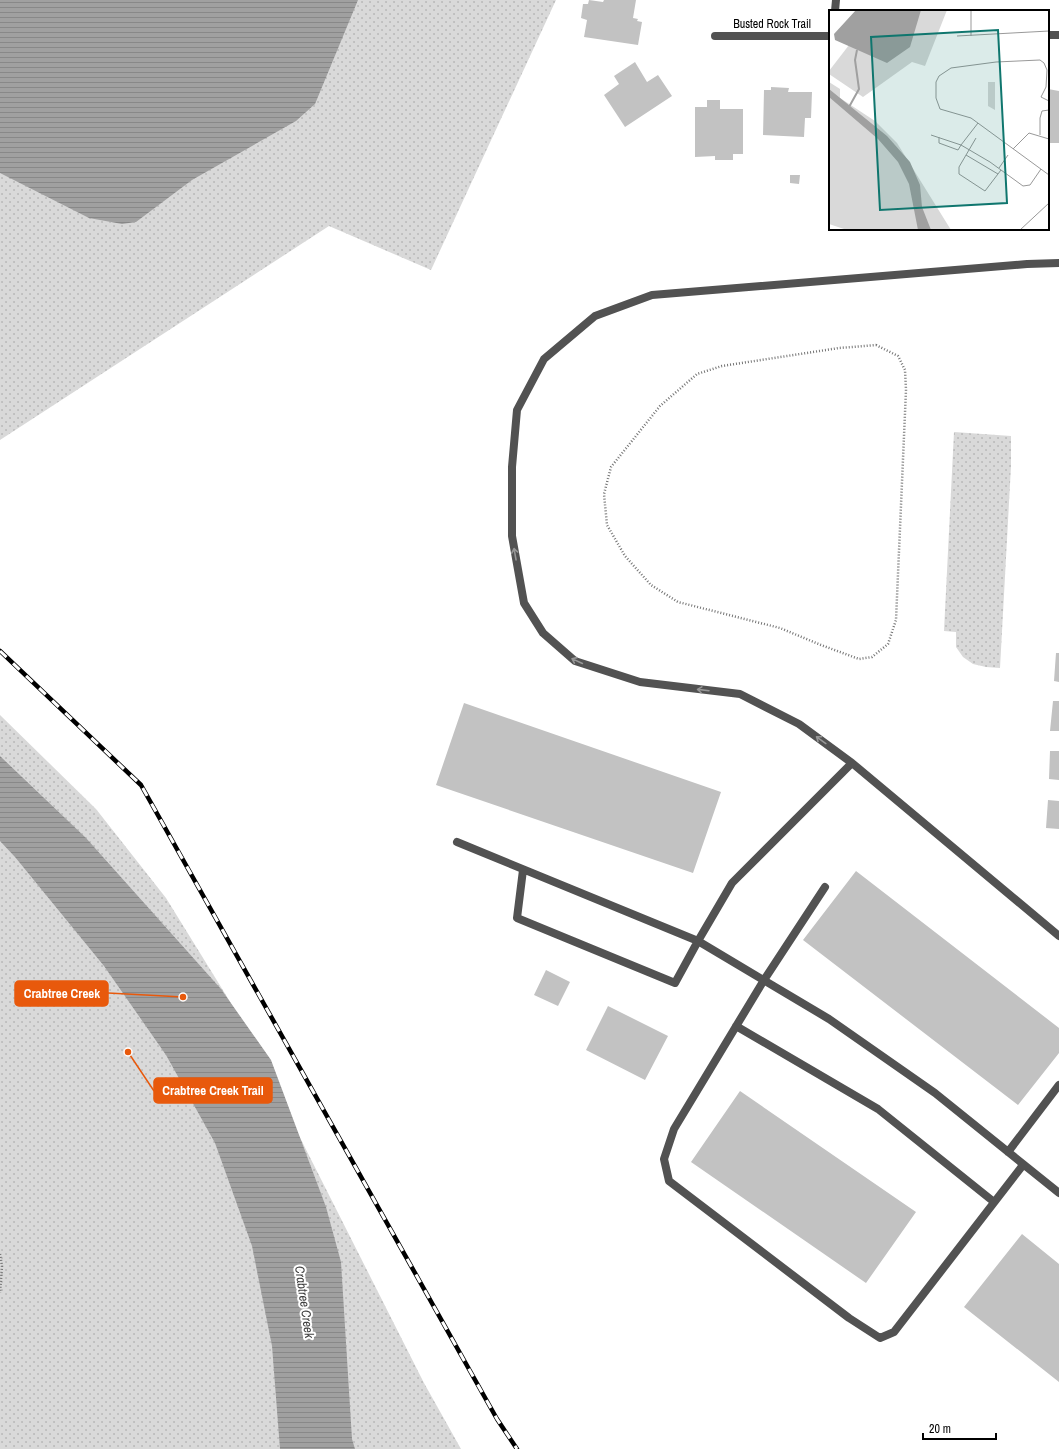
<svg xmlns="http://www.w3.org/2000/svg" width="1059" height="1449" font-family="'Archivo Narrow',sans-serif">
  <style>
    .park { fill: url(#park-dots) }
    .water { fill: url(#water-rules) }
    .building { fill: #c2c2c2 }
    .lines { fill: none; stroke-linecap: round; stroke-linejoin: round }
    .path { stroke: #747474; stroke-width: 2.5; stroke-dasharray: 1 2; stroke-linecap: butt }
    .service { stroke: #525252; stroke-width: 8 }
    .minor { stroke: #525252; stroke-width: 8 }
    .rail-casing { stroke: #000; stroke-width: 4.5 }
    .rail { stroke: #fff; stroke-width: 3; stroke-dasharray: 9; stroke-linecap: butt }
    .oneway { stroke: #979797 }
    .labels { text-anchor: middle; stroke-width: 4; stroke-linejoin: round; paint-order: stroke }
    .street-label { font-size: 12px; fill: #000; stroke: #fff }
    .water-label { font-size: 13px; font-style: italic; fill: #414141; stroke: #fff }
    .inset-river { fill: none; stroke: #a0a0a0; stroke-width: 2 }
    .inset-road { fill: none; stroke: #999; stroke-width: 1 }
    .view { fill: #0f766e; fill-opacity: 0.15; stroke: #0f766e; stroke-width: 2 }
    .inset-edge { fill: none; stroke: #000; stroke-width: 2 }
    .leader { fill: none; stroke: #e8590c; stroke-width: 1.5 }
    .callout-dot { fill: #e8590c; stroke: #fff; stroke-width: 1.5 }
    .callout { fill: #e8590c; stroke: #e8590c; stroke-width: 1.5 }
    .callout-label { font-size: 13px; text-anchor: middle; font-weight: bold; fill: #fff }
  </style>
  <defs>
    <pattern id="park-dots" width="8" height="8" patternUnits="userSpaceOnUse"><rect width="8" height="8" fill="#d9d9d9"/><path d="M2 2h.1M6 6h.1" fill="none" stroke="#b8b8b8" stroke-width="1.8" stroke-linecap="round"/></pattern>
    <pattern id="water-rules" width="6" height="5" patternUnits="userSpaceOnUse"><rect width="6" height="5" fill="#a0a0a0"/><path d="M0 2.5h6" fill="none" stroke="#888"/></pattern>
  </defs>
  <rect width="100%" height="100%" fill="#fff"/>
  <path class="park" d="M 0,0 L 556,0 L 431,270 L 329,226 L 0,440 Z
    M 954,432 L 1011,436 L 1011,466 L 1000,668 L 986,667 L 973,664 L 963,657 L 956,647 L 956,632 L 944,631 Z
    M 0,715 L 96,809 L 166,898 L 229,1000 L 283,1104 L 424,1383 L 461,1449 L 0,1449 Z"/>
  <path class="water" d="M 0,0 L 358,0 L 315,104 L 296,121 L 192,180 L 136,222 L 122,224 L 89,218 L 0,173 Z
    M 0,756 L 86,838 L 221,989 L 271,1060 L 326,1207 L 341,1262 L 352,1439 L 355,1449 L 280,1449 L 272,1346 L 252,1246 L 215,1143 L 166,1055 L 104,966 L 15,857 L 0,841 Z"/>
  <path class="building" d="M 589,0 L 603,2 L 604,0 L 636,0 L 633,18 L 638,19 L 637,21 L 642,22 L 638,45 L 584,37 L 587,20 L 581,18 L 583,4 L 588,4 Z
    M 635,62 L 647,82 L 658,75 L 672,96 L 625,127 L 604,95 L 619,84 L 614,76 Z
    M 771,87 L 789,88 L 788,92 L 812,92 L 811,118 L 805,118 L 804,137 L 763,135 L 764,90 L 771,90 Z
    M 1048,89 L 1059,91 L 1059,143 L 1049,143 Z
    M 707,100 L 720,100 L 720,109 L 743,109 L 743,154 L 733,154 L 733,160 L 715,160 L 715,156 L 695,157 L 695,107 L 707,107 Z
    M 790,175 L 800,175 L 799,184 L 790,183 Z
    M 1056,653 L 1059,653 L 1059,682 L 1054,681 Z
    M 1053,701 L 1059,701 L 1059,731 L 1050,731 Z
    M 464,703 L 721,792 L 693,873 L 436,785 Z
    M 1050,751 L 1059,751 L 1059,780 L 1049,779 Z
    M 1048,800 L 1059,801 L 1059,829 L 1046,828 Z
    M 856,871 L 1059,1028 L 1059,1053 L 1018,1105 L 803,940 Z
    M 546,970 L 570,982 L 558,1006 L 534,995 Z
    M 608,1006 L 668,1036 L 645,1080 L 586,1050 Z
    M 740,1091 L 916,1212 L 866,1283 L 691,1162 Z
    M 1022,1234 L 1059,1264 L 1059,1382 L 964,1307 Z"/>
  <g class="lines">
    <path class="path" d="M 876,345 L 898,356 L 905,370 L 906,390 L 896,620 L 888,644 L 872,657 L 859,659 L 821,645 L 780,628 L 678,602 L 651,585 L 625,556 L 607,525 L 604,494 L 611,467 L 660,406 L 697,374 L 722,366 L 839,348 Z
      M 0,1254 L 2,1266 L 0,1293"/>
    <path class="service" d="M 1059,263 L 1027,264 L 652,295 L 595,316 L 544,359 L 517,410 L 512,467 L 512,536 L 524,603 L 543,633 L 575,661 L 640,682 L 740,694 L 799,724 L 852,763 L 1059,936
      M 457,842 L 698,941 L 732,883 L 852,763
      M 523,870 L 517,918 L 675,983 L 698,941 L 829,1019 L 935,1093 L 1059,1193
      M 825,887 L 764,980 L 674,1129 L 664,1159 L 669,1181 L 849,1318 L 880,1338 L 894,1332 L 1023,1165
      M 736,1026 L 878,1109 L 994,1202
      M 1008,1152 L 1059,1085"/>
    <path class="minor" d="M 835,11 L 836,0
      M 1048,35 L 1059,35
      M 715,36 L 830,36"/>
    <defs>
      <path id="rail" d="M 0,651 L 141,785 L 497,1419 L 517,1449"/>
    </defs>
    <use href="#rail" class="rail-casing"/>
    <use href="#rail" class="rail"/>
  </g>
  <defs><path id="oneway-shaft" d="M-6 0H5M1.5-3L5.5 0L1.5 3" fill="none" stroke-width="1.6" stroke-linecap="round" stroke-linejoin="round"/></defs>
  <g class="oneway">
    <use href="#oneway-shaft" transform="translate(515 554) rotate(-100)"/>
    <use href="#oneway-shaft" transform="translate(577 661) rotate(-155)"/>
    <use href="#oneway-shaft" transform="translate(703 690) rotate(-173)"/>
    <use href="#oneway-shaft" transform="translate(821 740) rotate(-144)"/>
  </g>
  <g class="labels">
    <g class="street-label">
      <text x="772" y="28">Busted Rock Trail</text>
    </g>
    <g class="water-label">
      <text transform="translate(305 1302) rotate(82)" y="5">Crabtree Creek</text>
    </g>
  </g>
  <g transform="translate(829 10)">
    <rect width="220" height="220" fill="#fff"/>
    <path d="M 47,0 L 118,0 L 96,56 L 83,52 L 34,87 L 0,64 L 0,61 ZM 0,72 L 11,79 L 11,88 L 46,111 L 68,133 L 122,220 L 18,220 L 0,214 ZM 159,72 L 166,72 L 166,100 L 159,96 Z" fill="#d9d9d9"/>
    <path d="M 27,0 L 92,0 L 81,37 L 58,53 L 6,30 L 5,24 ZM 0,79 L 58,126 L 81,152 L 91,175 L 93,197 L 102,220 L 89,220 L 80,174 L 69,152 L 49,129 L 0,87 Z" fill="#a0a0a0"/>
    <path class="inset-river" d="M 20,97 L 30,79 L 26,50 L 28,40"/>
    <path class="inset-road" d="M 142,0 L 142,26M 128,26 L 220,21M 220,91 L 212,87 L 217,77 L 218,60 L 215,53 L 211,50 L 167,52 L 122,58 L 110,66 L 107,72 L 107,88 L 111,99 L 142,108 L 220,165M 102,125 L 132,135 L 149,113M 211,125 L 211,108 L 213,101 L 220,100M 110,127 L 110,133 L 129,140 L 132,135 L 161,152 L 194,176 L 201,175 L 212,159M 147,128 L 130,157 L 130,164 L 156,181 L 172,160M 184,139 L 200,123 L 220,129M 137,145 L 169,164M 170,158 L 179,145M 191,220 L 220,193"/>
    <path class="view" d="M 169,20 L 178,193 L 51,200 L 42,27 Z"/>
    <rect width="220" height="220" class="inset-edge"/>
  </g>
  <path class="leader" d="M183 997L108 993M128 1052L154 1091"/>
  <g class="callout-dot">
    <circle cx="183" cy="997" r="4"/>
    <circle cx="128" cy="1052" r="4"/>
  </g>
  <g class="callout">
    <rect x="15" y="981" width="93" height="25" rx="4"/>
    <rect x="154" y="1078" width="118" height="25" rx="4"/>
  </g>
  <g class="callout-label">
    <text x="62" y="998">Crabtree Creek</text>
    <text x="213" y="1095">Crabtree Creek Trail</text>
  </g>
  <path d="M923 1433v6h73v-6" fill="none" stroke="#000000" stroke-width="2"/>
  <text x="929" y="1433" font-size="12" fill="#000000" stroke="#ffffff" stroke-width="3" paint-order="stroke">20 m</text>
</svg>
